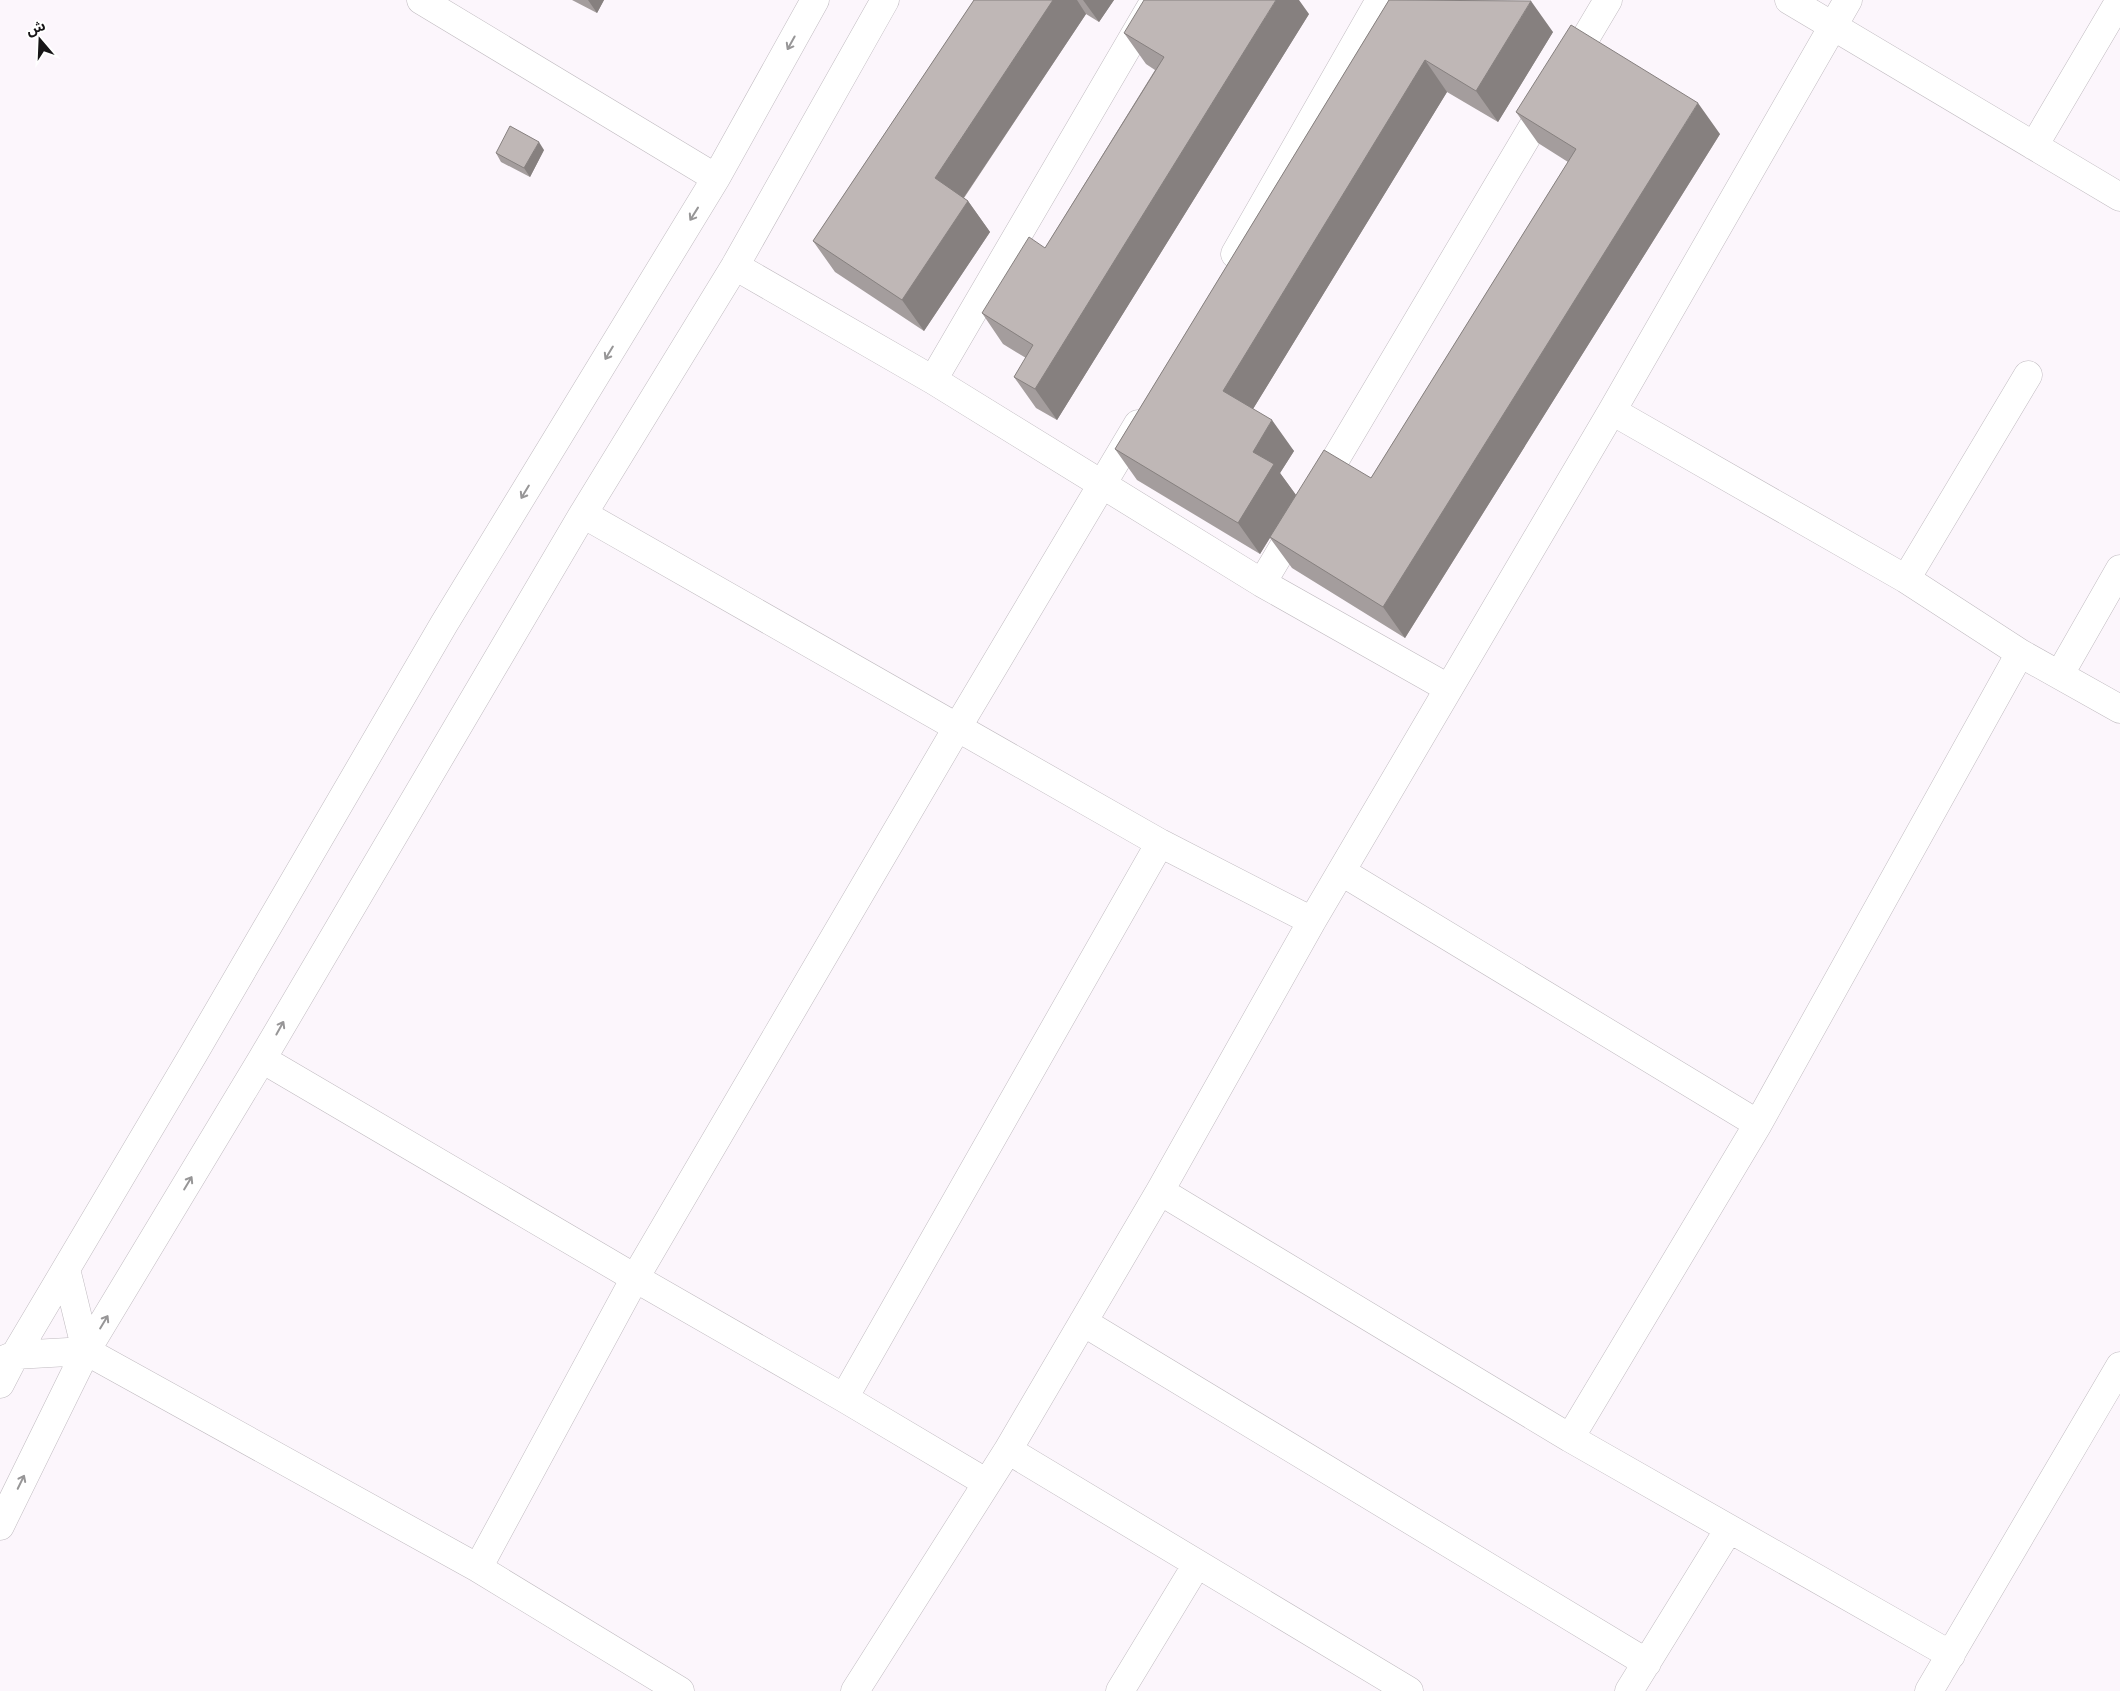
<svg xmlns="http://www.w3.org/2000/svg" width="2120" height="1691" font-family="'Titillium Web','Noto Sans Arabic',sans-serif">
  <style>
    .lines { fill: none; stroke-linecap: round; stroke-linejoin: round }
    .minor-casing { stroke: #c0bbc0; stroke-width: 29 }
    .minor { stroke: #fff; stroke-width: 28 }
    .wall { fill: #a49d9d }
    .shaded-wall { fill: #86807f }
    .building { fill: #bfb7b6; stroke: #86807f }
    .oneway { stroke: #979697 }
  </style>
  <rect width="100%" height="100%" fill="#fcf6fc"/>
  <g class="lines">
    <defs>
      <path id="minor" d="M 421,0 L 716,178
        M 1789,0 L 2120,197
        M 2034,146 L 2120,0
        M 1235,254 L 1380,0
        M 735,266 L 933,380 L 1262,583 L 1448,688
        M 933,380 L 1155,0
        M 1612,411 L 1906,579 L 2020,653 L 2120,709
        M 583,514 L 1160,843 L 1312,921
        M 1906,579 L 2028,375
        M 1262,583 L 1608,0
        M 2060,674 L 2120,569
        M 1342,872 L 1758,1124
        M 262,1059 L 635,1278 L 844,1398 L 987,1483
        M 1160,1191 L 1570,1438 L 1951,1655
        M 66,1269 L 86,1351
        M 1083,1322 L 1647,1663
        M 3,1360 L 15,1355 L 86,1351 L 478,1568 L 680,1691
        M 0,1384 L 15,1355 L 194,1053 L 444,624 L 716,178 L 815,0
        M 844,1398 L 1160,843
        M 1570,1438 L 1758,1124 L 2020,653
        M 1008,1450 L 1409,1691
        M 0,1526 L 86,1351 L 262,1059 L 583,514 L 735,266 L 885,0
        M 478,1568 L 635,1278 L 957,728 L 1138,424
        M 855,1691 L 1008,1450 L 1160,1191 L 1312,921 L 1612,411 L 1848,0
        M 1120,1691 L 1197,1564
        M 1629,1691 L 1729,1529
        M 1929,1691 L 2120,1366"/>
    </defs>
    <use href="#minor" class="minor-casing"/>
    <use href="#minor" class="minor"/>
  </g>
  <path class="wall" d="M 572,0 L 604,0 L 597,13 Z
    M 974,0 L 1114,0 L 1099,22 L 1086,14 L 964,198 L 968,201 L 990,232 L 924,331 L 835,272 L 813,241 Z
    M 1389,0 L 1553,32 L 1498,122 L 1447,92 L 1253,409 L 1294,451 L 1280,473 L 1296,495 L 1371,478 L 1568,162 L 1538,143 L 1516,112 L 1720,134 L 1405,638 L 1292,568 L 1270,538 L 1260,554 L 1137,480 L 1115,449 Z
    M 1309,14 L 1057,420 L 1036,408 L 1014,377 L 1026,358 L 1003,344 L 982,313 L 1045,248 L 1155,70 L 1146,64 L 1124,33 Z
    M 544,150 L 530,177 L 501,162 L 496,153 Z"/>
  <path class="shaded-wall" d="M 588,0 L 604,0 L 597,13 Z
    M 1053,0 L 1077,0 L 1086,14 L 956,209 L 935,178 Z
    M 1083,0 L 1114,0 L 1099,22 Z
    M 1276,0 L 1299,0 L 1309,14 L 1057,420 L 1035,389 Z
    M 1531,1 L 1553,32 L 1498,122 L 1476,91 Z
    M 1425,60 L 1447,92 L 1245,422 L 1223,391 Z
    M 1698,103 L 1720,134 L 1405,638 L 1383,607 Z
    M 539,142 L 544,150 L 530,177 L 524,168 Z
    M 968,201 L 990,232 L 924,331 L 902,300 Z
    M 1272,420 L 1294,451 L 1280,473 L 1296,495 L 1260,554 L 1238,523 L 1253,452 Z"/>
  <path class="building" d="M 974,0 L 1053,0 L 935,178 L 968,201 L 902,300 L 813,241 Z
    M 1144,0 L 1276,0 L 1035,389 L 1014,377 L 1033,345 L 982,313 L 1029,237 L 1045,248 L 1164,57 L 1124,33 Z
    M 1389,0 L 1531,1 L 1476,91 L 1425,60 L 1223,391 L 1272,420 L 1253,452 L 1274,464 L 1238,523 L 1115,449 Z
    M 1571,25 L 1698,103 L 1383,607 L 1270,537 L 1324,450 L 1371,478 L 1576,149 L 1516,112 Z
    M 510,126 L 539,142 L 524,168 L 496,153 Z"/>
  <defs><path id="oneway-shaft" d="M-6 0H5M1.5-3L5.5 0L1.5 3" fill="none" stroke-width="1.6" stroke-linecap="round" stroke-linejoin="round" transform="scale(1.25)"/></defs>
  <g class="oneway">
    <use href="#oneway-shaft" transform="translate(791 43) rotate(119)"/>
    <use href="#oneway-shaft" transform="translate(694 214) rotate(122)"/>
    <use href="#oneway-shaft" transform="translate(609 353) rotate(121)"/>
    <use href="#oneway-shaft" transform="translate(525 492) rotate(121)"/>
    <use href="#oneway-shaft" transform="translate(280 1028) rotate(-61)"/>
    <use href="#oneway-shaft" transform="translate(188 1183) rotate(-59)"/>
    <use href="#oneway-shaft" transform="translate(104 1322) rotate(-59)"/>
    <use href="#oneway-shaft" transform="translate(21 1482) rotate(-64)"/>
  </g>
  <g transform="translate(40 40) rotate(341)" stroke="#ffffff" stroke-width="4" paint-order="stroke">
  <path d="M0-4L9 19L0 12L-9 19Z" fill="#171517"/>
  <text y="-8" font-size="14" font-weight="bold" text-anchor="middle" fill="#171517">ش</text>
  </g>
</svg>
